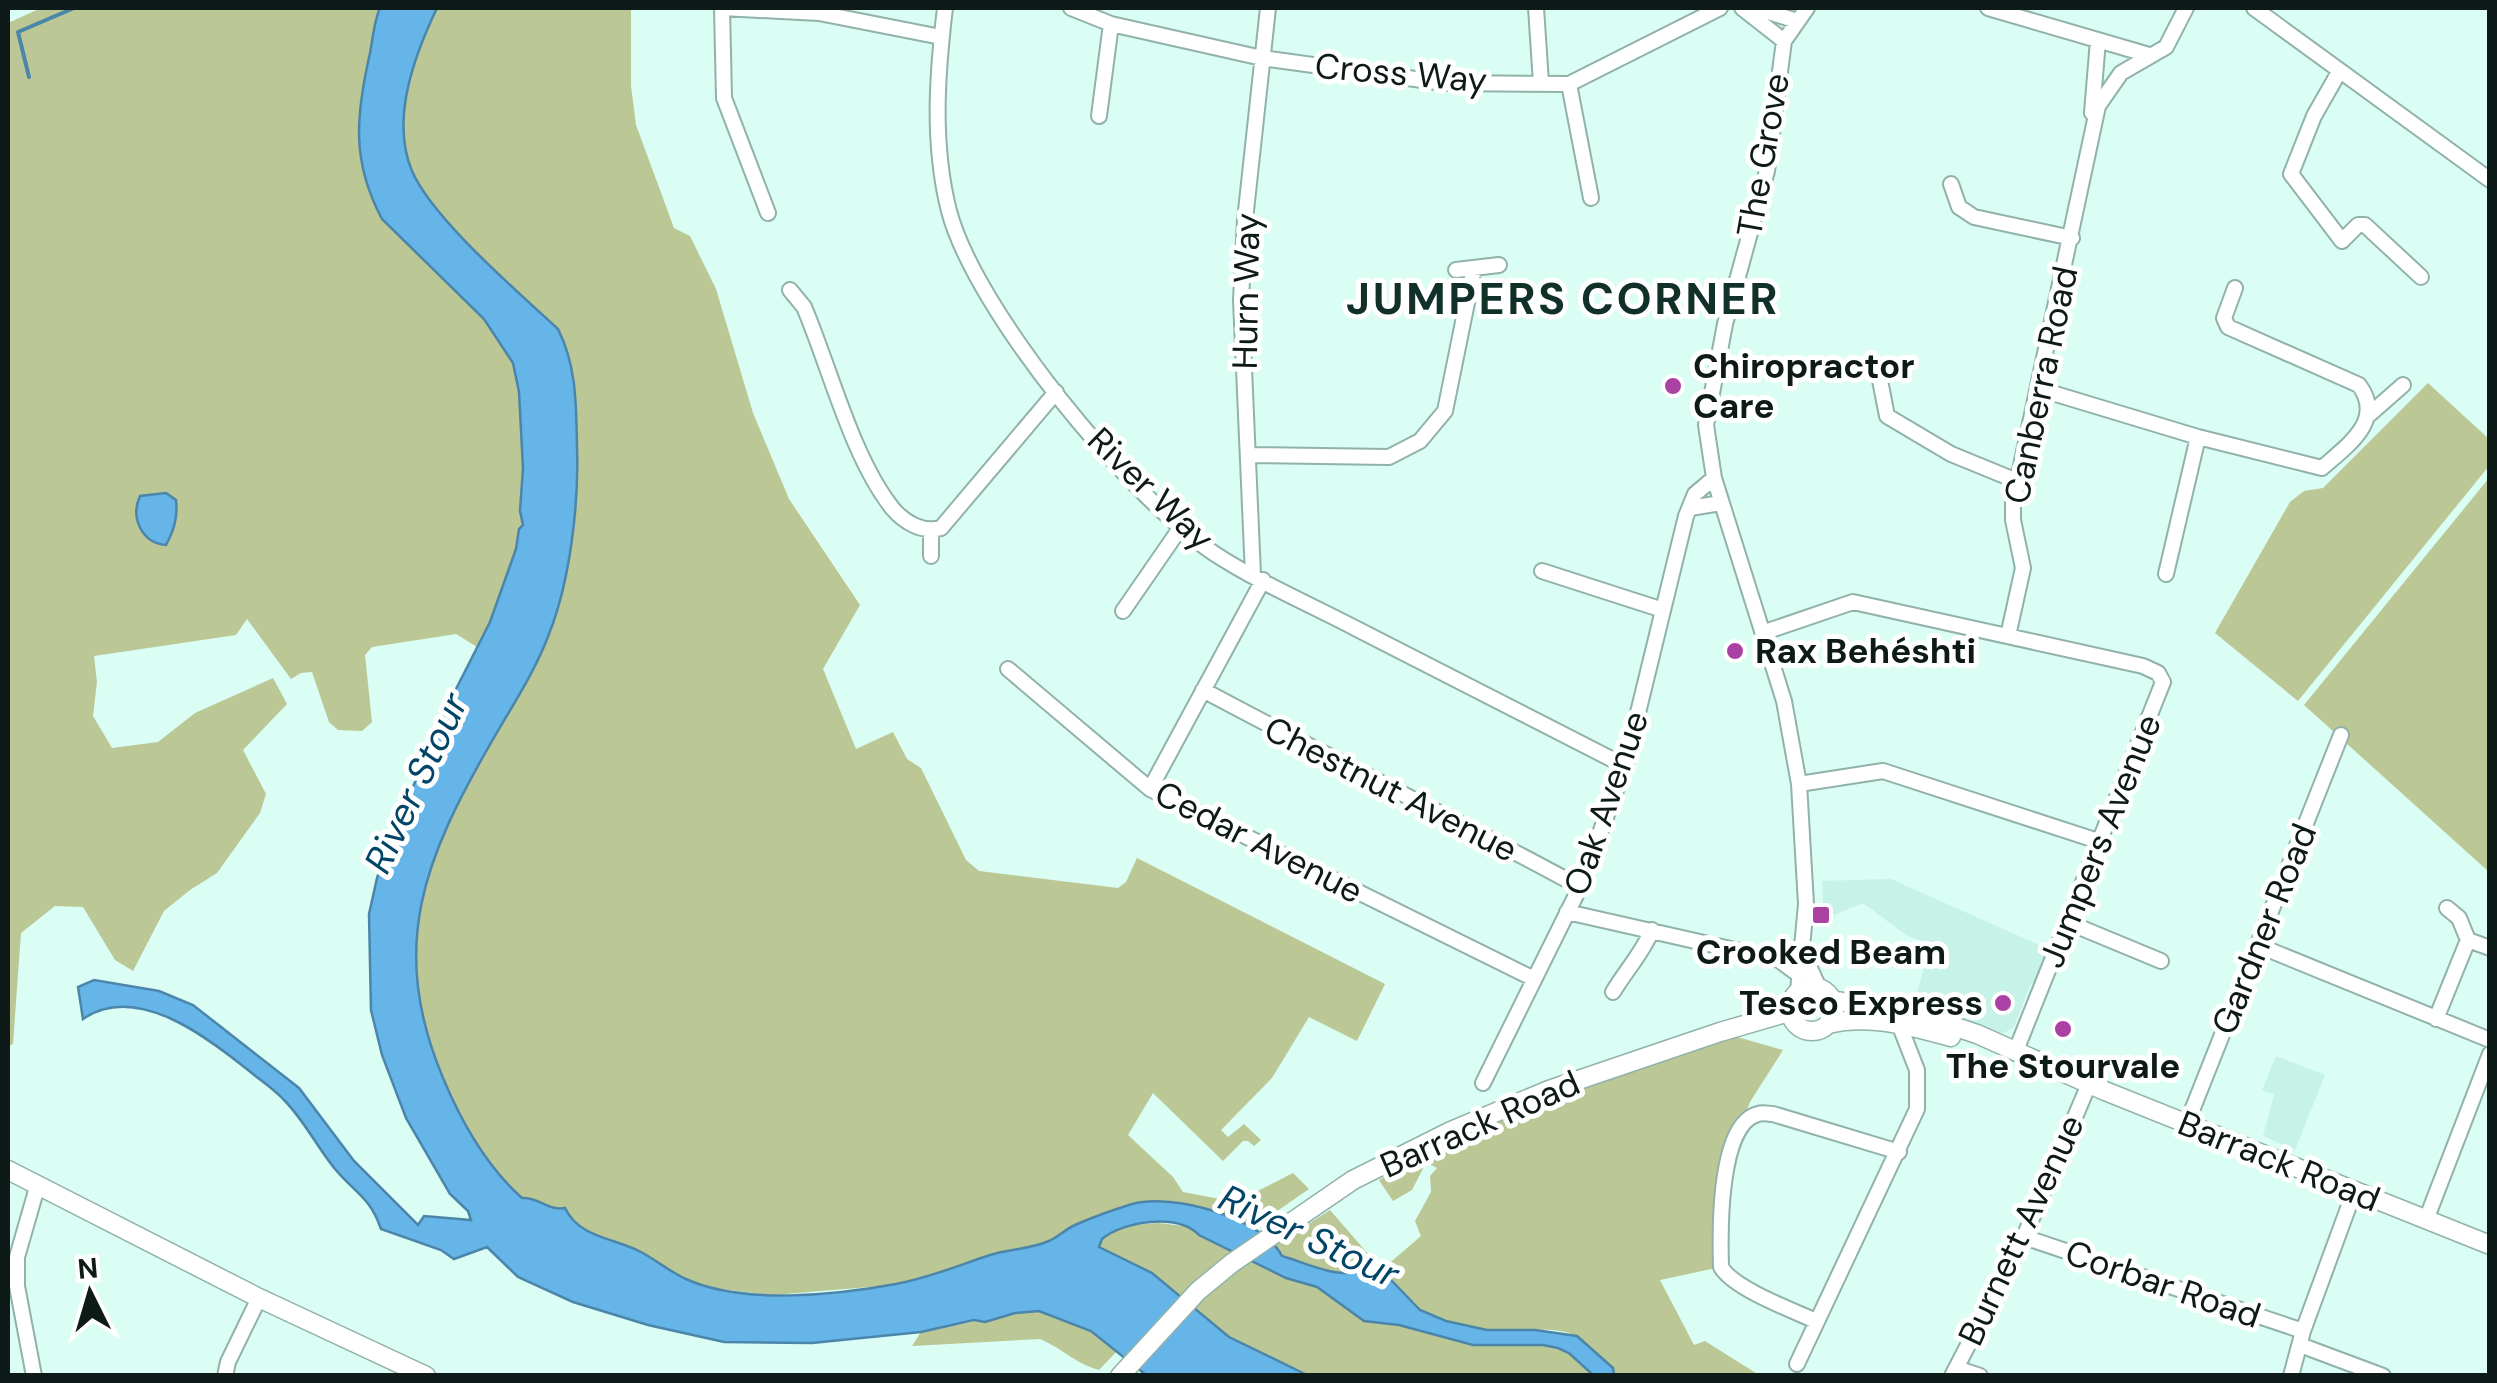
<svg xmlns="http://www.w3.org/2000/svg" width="2497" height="1383" font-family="'DM Sans',sans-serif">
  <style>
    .built { fill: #c6f2e8 }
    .green { fill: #bbc795 }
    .water { fill: #66b5e9; stroke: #4b86aa; stroke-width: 2.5 }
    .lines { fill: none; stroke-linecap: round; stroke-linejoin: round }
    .stream { stroke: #4b86aa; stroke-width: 4 }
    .minor-casing { stroke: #91b2aa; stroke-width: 18 }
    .major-casing { stroke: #91b2aa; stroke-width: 21 }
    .minor { stroke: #fff; stroke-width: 14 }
    .major { stroke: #fff; stroke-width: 18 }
    .poi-dot { fill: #ab41a3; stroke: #fff; stroke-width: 4 }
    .labels { text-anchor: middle; stroke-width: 10; stroke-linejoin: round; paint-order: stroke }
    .street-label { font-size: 35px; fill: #0d1a17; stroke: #fff }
    .poi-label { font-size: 35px; font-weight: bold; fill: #0d1a17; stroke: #fff; text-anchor: start }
    .water-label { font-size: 38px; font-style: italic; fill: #024567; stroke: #fff }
    .district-label { font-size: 45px; font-weight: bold; letter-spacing: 2.5px; fill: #12302a; stroke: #fff }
  </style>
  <rect width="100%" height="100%" fill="#dafdf4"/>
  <path class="built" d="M 1891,879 L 2055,952 L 2042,987 L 2031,983 L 2014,1027 L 2002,1034 L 1915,998 L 1931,945 L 1906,935 L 1863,903 L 1824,919 L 1822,881 Z
    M 2276,1056 L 2325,1075 L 2295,1150 L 2263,1136 L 2274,1095 L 2262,1090 Z"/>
  <path class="green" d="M 41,8 L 631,8 L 631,86 L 636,125 L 674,228 L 690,236 L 716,289 L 753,413 L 789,499 L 860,605 L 823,669 L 856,749 L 893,732 L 907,759 L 921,768 L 966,860 L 979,871 L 1118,888 L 1126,882 L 1137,858 L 1385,984 L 1357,1041 L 1309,1017 L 1272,1078 L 1221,1130 L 1228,1137 L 1244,1124 L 1261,1140 L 1254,1146 L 1248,1141 L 1243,1141 L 1223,1161 L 1153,1093 L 1128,1135 L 1173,1177 L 1183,1192 L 1236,1202 L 1293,1173 L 1309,1189 L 1251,1229 L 1240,1221 L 1192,1205 L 1136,1203 L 1072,1226 L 1049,1241 L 989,1256 L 948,1272 L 893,1285 L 773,1295 L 720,1289 L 687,1280 L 637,1249 L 597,1236 L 571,1221 L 565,1208 C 548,1211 539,1197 522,1198 C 486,1166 461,1121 443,1077 C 425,1034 411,984 415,936 C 421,853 487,750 527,678 L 456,634 L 372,647 L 365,655 L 372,722 L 362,731 L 338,730 L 329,722 L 312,672 L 301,673 L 291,679 L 247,619 L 236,635 L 94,656 L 97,682 L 93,716 L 112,748 L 158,742 L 195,713 L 273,678 L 287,704 L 243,750 L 266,794 L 260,813 L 217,873 L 190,890 L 164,911 L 133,971 L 115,960 L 83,907 L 55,906 L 21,933 L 13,1044 L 8,1046 L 8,23 Z
    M 2428,383 L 2489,439 L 2489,466 L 2298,701 L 2215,633 L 2290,502 L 2304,491 L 2323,488 Z
    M 2489,478 L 2489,872 L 2304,705 Z
    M 1720,1032 L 1783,1050 L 1750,1102 L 1729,1155 L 1721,1267 L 1660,1280 L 1694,1345 L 1705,1341 L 1759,1375 L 1614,1375 L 1612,1368 C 1602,1359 1590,1344 1578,1337 C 1559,1326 1529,1331 1508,1331 C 1464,1330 1399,1315 1385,1267 L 1421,1236 L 1415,1221 L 1431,1192 L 1430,1176 L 1437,1168 L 1431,1165 L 1451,1131 Z
    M 1431,1153 L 1412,1190 L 1393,1201 L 1379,1180 L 1408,1162 Z
    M 1330,1210 L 1369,1255 L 1361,1272 C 1332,1277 1309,1264 1281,1256 L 1276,1245 Z
    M 1159,1223 L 1191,1227 L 1199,1235 L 1286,1278 L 1317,1287 L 1364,1321 L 1399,1325 L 1473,1345 L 1543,1345 L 1558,1348 L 1569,1353 L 1593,1375 L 1307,1375 L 1229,1337 L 1152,1273 L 1099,1247 L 1102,1239 L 1122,1226 Z
    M 1039,1311 L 1091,1331 L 1117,1351 L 1099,1370 C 1076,1364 1062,1348 1040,1339 L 912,1346 L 921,1332 C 962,1326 998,1314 1039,1311 Z"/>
  <path class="water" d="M 380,8 L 437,8 C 415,54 390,119 412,171 C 432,218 518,292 558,329 C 577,367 576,405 577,447 C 579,504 570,581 549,634 C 535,672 512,706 492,741 C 424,859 388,946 443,1078 C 461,1121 487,1167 522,1198 C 539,1197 548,1211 565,1208 C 579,1238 615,1238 641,1252 C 656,1260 670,1272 686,1279 C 743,1305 836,1295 896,1284 C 932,1277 957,1266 990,1255 C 1009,1249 1031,1249 1049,1241 C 1058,1237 1066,1229 1075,1225 C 1093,1217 1113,1210 1132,1204 C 1172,1193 1262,1217 1282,1256 C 1309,1264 1332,1277 1361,1272 L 1361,1275 L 1389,1278 L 1420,1310 L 1446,1321 L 1487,1330 L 1535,1330 L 1577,1336 L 1613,1368 L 1614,1375 L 1593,1375 L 1569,1353 L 1558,1348 L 1543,1345 L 1473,1345 L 1399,1325 L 1364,1321 L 1317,1287 L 1286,1278 L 1199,1235 C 1177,1213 1124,1221 1102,1239 L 1099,1247 L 1152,1273 L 1229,1337 L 1307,1375 L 1146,1375 L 1091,1331 L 1039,1311 L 1015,1313 L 985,1322 L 974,1320 L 921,1332 L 812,1343 L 724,1342 L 648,1325 L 573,1302 L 518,1277 L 487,1247 L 454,1259 L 441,1250 L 381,1229 C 370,1197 356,1194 335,1169 C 317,1147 304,1120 284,1100 C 274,1089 260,1080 248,1070 C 207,1037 136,982 83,1019 L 78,987 L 94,980 L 159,991 L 193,1005 L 299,1088 L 354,1161 L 418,1225 L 424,1216 L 471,1220 L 468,1211 L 450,1194 L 406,1118 L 382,1055 L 371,1010 L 369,914 L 377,878 L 390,839 L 455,691 L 490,622 L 516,549 L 519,529 L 523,525 L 520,511 L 523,468 L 519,392 L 513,363 L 484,319 L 382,219 C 351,161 356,115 370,53 C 373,38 374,21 380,8 Z
    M 166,493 L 176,500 C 178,517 174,530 166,545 C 142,543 130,518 140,496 Z"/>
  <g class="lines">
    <path class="stream" d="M 29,77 L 18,32 L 74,8"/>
    <defs>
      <path id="minor" d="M 945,8 C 937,75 932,144 949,211 C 975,310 1129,497 1215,554 C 1258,582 1309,604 1355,628 C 1445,674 1535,720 1625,766
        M 1071,8 L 1111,24 L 1262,58 L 1444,83 L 1569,84 L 1720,8
        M 1536,8 L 1541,83
        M 1742,8 L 1784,41
        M 1756,8 L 1797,21
        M 1988,8 L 2149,55
        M 2254,8 L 2490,180
        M 2339,72 L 2314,116 L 2291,174 L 2342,241 L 2358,225 L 2365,225 L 2421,277
        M 1569,84 L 1591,198
        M 2092,113 L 2098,40
        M 1099,116 L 1111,24
        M 1951,184 L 1959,207 L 1974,217 L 2072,238
        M 768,213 L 724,98 L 722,8 L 819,13 L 941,37
        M 1456,270 L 1499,265
        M 790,290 L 804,307 C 830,368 852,458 893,509 C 905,523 923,533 941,528 L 1056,392
        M 1879,375 L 1887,416 L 1951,454 L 2017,481
        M 2039,389 L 2198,437 L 2322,468 C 2348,445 2385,420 2359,385 L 2228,327 L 2224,318 L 2235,288
        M 2370,414 L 2403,385
        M 1248,455 L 1389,457 L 1420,441 L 1445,411 L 1474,268
        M 1690,508 L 1721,503
        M 931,530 L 931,556
        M 1542,571 L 1663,610
        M 2166,574 L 2198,437
        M 1253,575 L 1241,300 L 1245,220 L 1268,8
        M 1123,611 L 1181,527
        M 1765,632 L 1853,602 L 2143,666 L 2158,673 L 2163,682 L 2015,1053
        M 2008,636 L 2023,568 L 2013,520 L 2013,503 L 2098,106 L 2121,73 L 2166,47 L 2186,8
        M 1008,669 L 1150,789 L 1534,979
        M 1203,690 C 1328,757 1455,819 1580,887
        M 1799,784 L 1883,771 L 2098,841
        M 1150,789 L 1263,580
        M 1567,912 L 1779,960 L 1798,974
        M 2067,922 L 2161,961
        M 2468,940 L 2490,948
        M 2257,945 L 2490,1040
        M 1803,953 L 1819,988
        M 1798,991 L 1806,904 L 1799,784 L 1784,701 L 1714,478 L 1706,425 L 1725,324 L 1767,171 L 1784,41 L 1807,8
        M 1613,992 C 1626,970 1642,954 1652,930
        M 2436,1019 L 2468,940 L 2459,918 L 2447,908
        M 1483,1083 L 1580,887 L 1625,766 L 1686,516 L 1695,494 L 1714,478
        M 2187,1123 L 2341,735
        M 2426,1220 L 2490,1054
        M 2024,1237 L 2303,1331
        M 1816,1321 C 1792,1310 1734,1289 1721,1267 C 1720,1234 1718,1124 1758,1114 C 1763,1112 1768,1114 1773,1114 L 1899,1152
        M 2300,1345 L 2383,1376
        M 1797,1364 L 1917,1109 L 1917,1070 L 1899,1024
        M 1956,1368 L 1980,1376
        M 34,1376 L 17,1286 L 17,1257 L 38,1184
        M 225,1376 L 228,1362 L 259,1298
        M 1952,1376 L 2024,1237 L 2089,1084
        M 2291,1376 L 2303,1331 L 2354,1192"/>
      <path id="major" d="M1790 1009a22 22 0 1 1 44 0a22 22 0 1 1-44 0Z
        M 1832,1000 L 1922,1016 L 1977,1034 L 2105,1091 L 2490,1245
        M 1828,1024 C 1871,1014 1909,1026 1951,1037
        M 8,1170 L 259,1298 L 426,1376
        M 1120,1376 L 1198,1291 L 1232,1263 L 1353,1180 L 1451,1131 L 1549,1090 L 1720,1032 L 1789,1012"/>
    </defs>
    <use href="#minor" class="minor-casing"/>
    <use href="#major" class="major-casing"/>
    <use href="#minor" class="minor"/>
    <use href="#major" class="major"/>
  </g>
  <g class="poi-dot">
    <circle cx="1673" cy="386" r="10"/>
    <circle cx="1735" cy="651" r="10"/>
    <rect x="1811" y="905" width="20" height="20" rx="5"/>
    <circle cx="2003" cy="1003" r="10"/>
    <circle cx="2063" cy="1029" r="10"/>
  </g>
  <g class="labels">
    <g class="street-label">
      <text transform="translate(1401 73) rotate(5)" y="12">Cross Way</text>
      <text transform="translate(1763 155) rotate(-80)" y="12">The Grove</text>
      <text transform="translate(1246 291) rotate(-89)" y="12">Hurn Way</text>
      <text transform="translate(2041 385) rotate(-78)" y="12">Canberra Road</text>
      <text transform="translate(1151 489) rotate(44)" y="12">River Way</text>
      <text transform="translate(1391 789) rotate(27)" y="12">Chestnut Avenue</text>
      <text transform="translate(1606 803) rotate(-71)" y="12">Oak Avenue</text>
      <text transform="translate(2100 841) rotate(-68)" y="12">Jumpers Avenue</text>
      <text transform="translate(1259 842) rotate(27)" y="12">Cedar Avenue</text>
      <text transform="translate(2264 929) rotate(-68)" y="12">Gardner Road</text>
      <text transform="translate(1480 1124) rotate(-24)" y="12">Barrack Road</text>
      <text transform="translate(2279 1161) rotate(22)" y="12">Barrack Road</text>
      <text transform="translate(2021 1230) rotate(-65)" y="12">Burnett Avenue</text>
      <text transform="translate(2163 1284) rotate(19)" y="12">Corbar Road</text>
    </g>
    <g class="poi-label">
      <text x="1693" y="378">Chiropractor<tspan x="1693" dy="40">Care</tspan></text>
      <text x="1755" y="663">Rax Behéshti</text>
      <text x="1821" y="964" text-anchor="middle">Crooked Beam</text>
      <text x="1983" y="1015" text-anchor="end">Tesco Express</text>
      <text x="2063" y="1078" text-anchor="middle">The Stourvale</text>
    </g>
    <g class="water-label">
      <text transform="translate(416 783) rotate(-65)" y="13">River Stour</text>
      <text transform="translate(1309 1236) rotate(25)" y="13">River Stour</text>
    </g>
    <g class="district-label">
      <text x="1563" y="314">JUMPERS CORNER</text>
    </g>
  </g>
  <rect width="2497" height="1383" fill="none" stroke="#0d1a17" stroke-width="20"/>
  <g transform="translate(90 1293) rotate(355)" stroke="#ffffff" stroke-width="8" paint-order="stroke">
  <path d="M0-8L18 38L0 25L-18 38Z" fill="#0d1a17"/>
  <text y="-15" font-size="28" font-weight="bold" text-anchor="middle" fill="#0d1a17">N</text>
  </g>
</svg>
